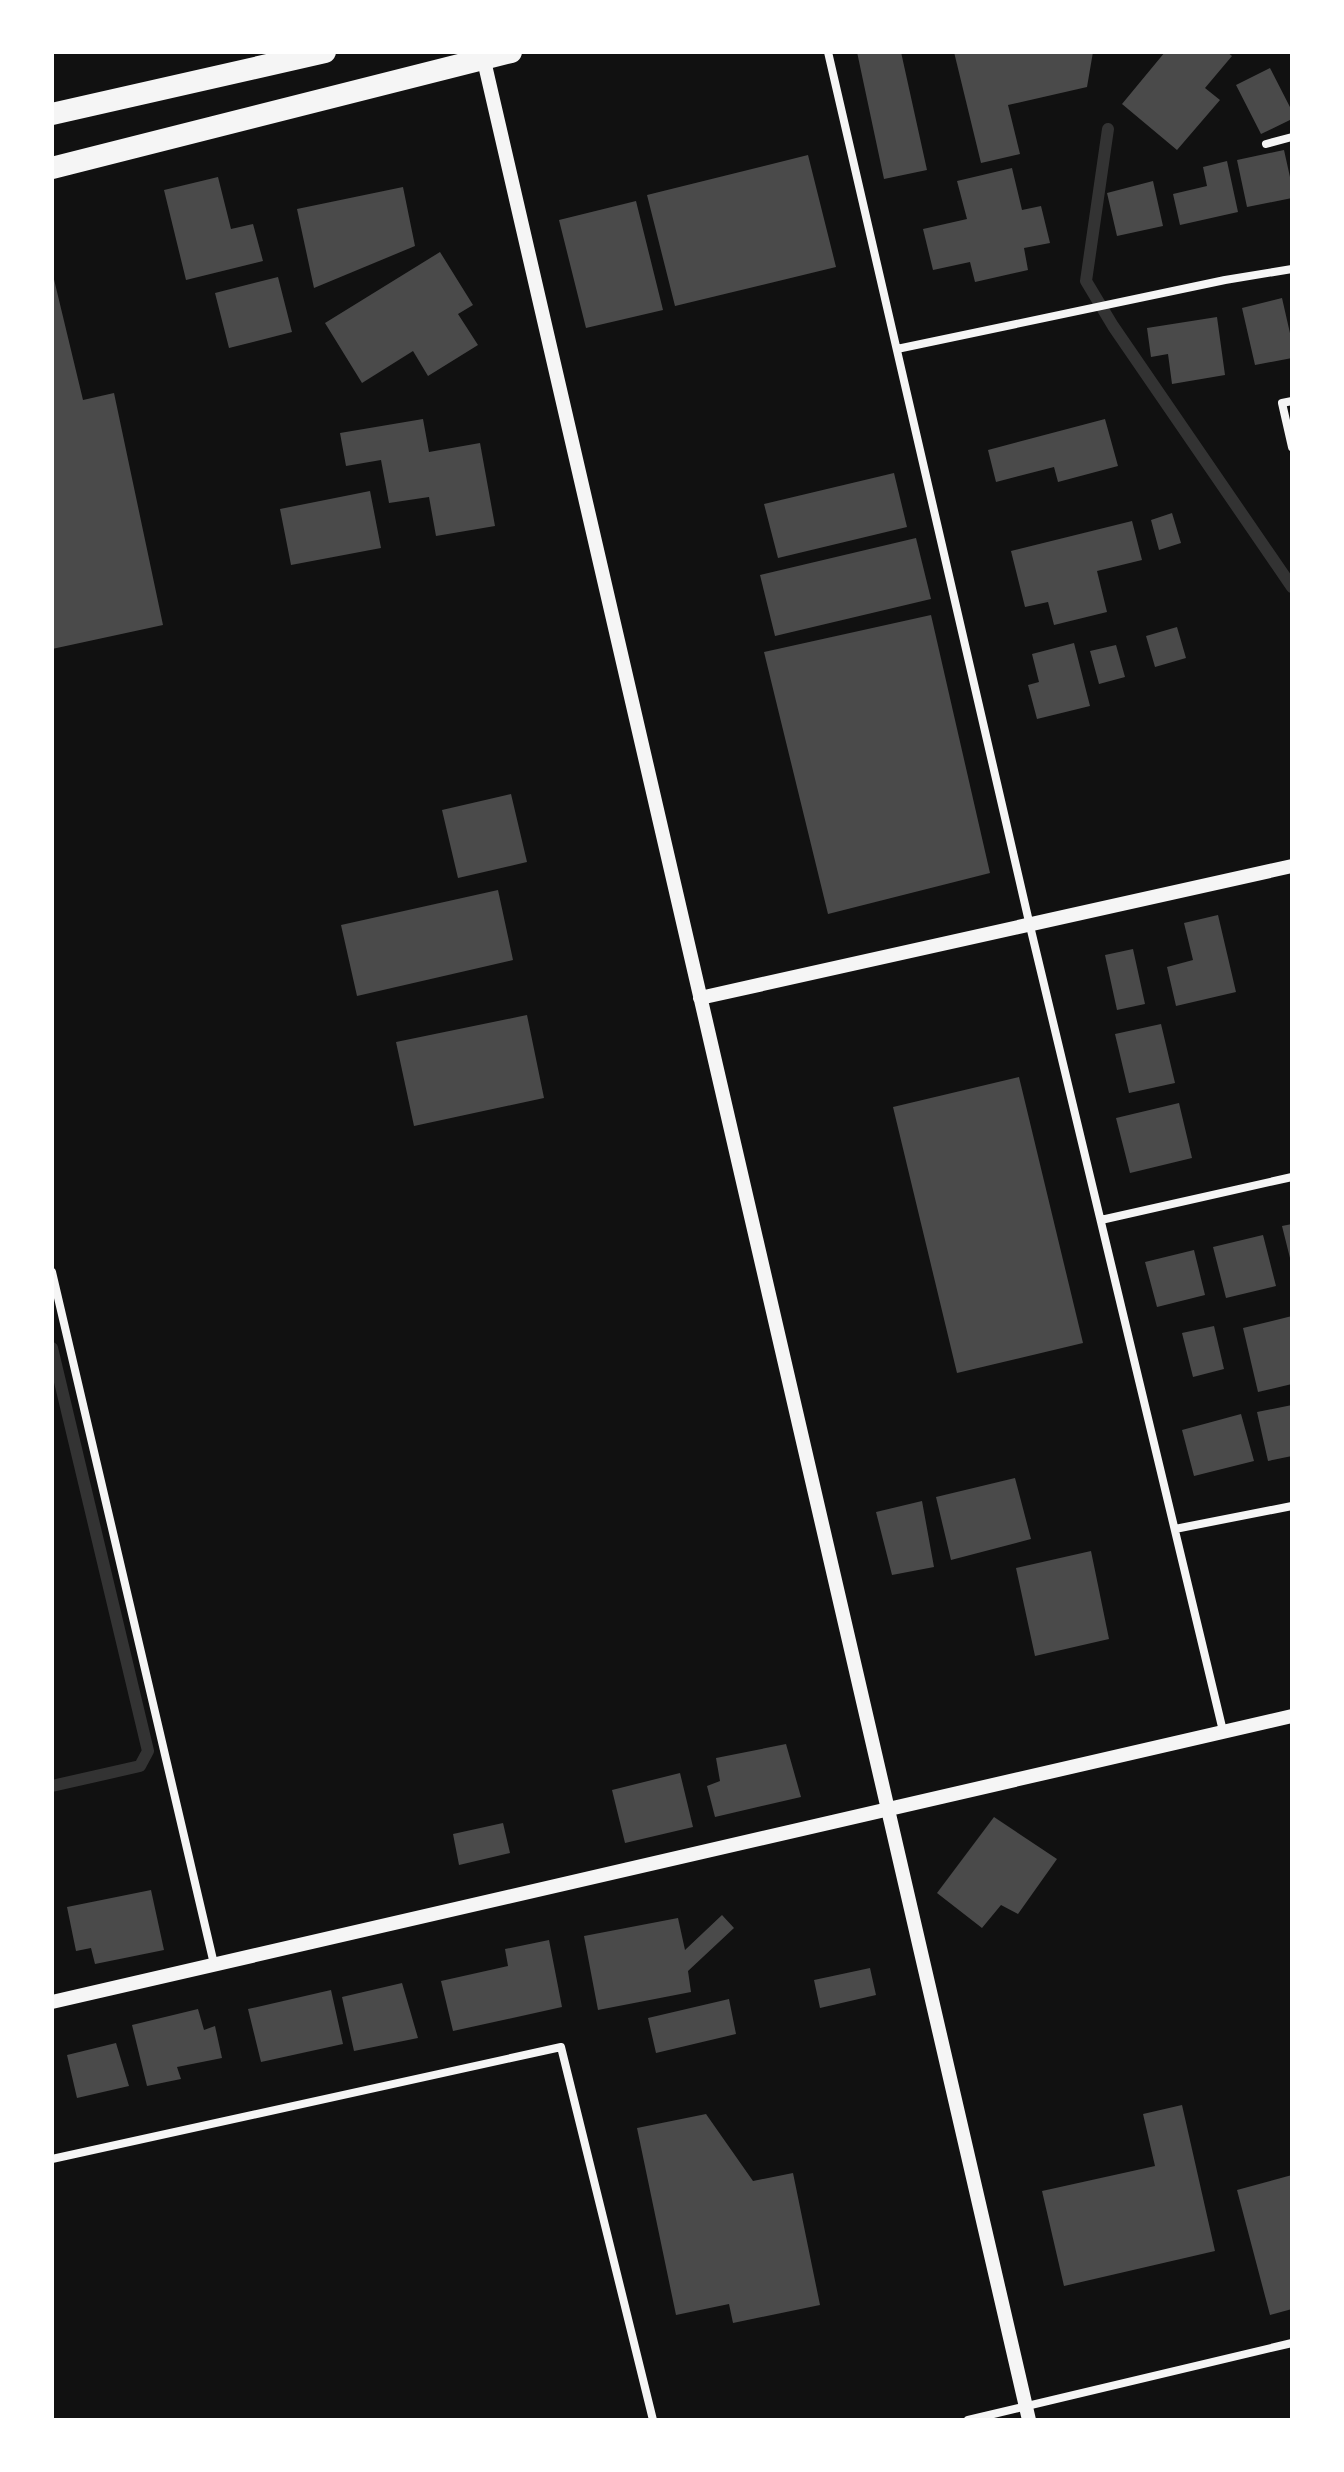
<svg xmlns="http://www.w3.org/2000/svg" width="1344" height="2472" font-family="Figtree,sans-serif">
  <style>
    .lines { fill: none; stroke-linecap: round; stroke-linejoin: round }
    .stream { stroke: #333; stroke-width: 12 }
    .building { fill: #4a4a4a }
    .minor { stroke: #f5f5f5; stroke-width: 8 }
    .tertiary { stroke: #f5f5f5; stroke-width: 14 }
    .trunk { stroke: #f5f5f5; stroke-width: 22 }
  </style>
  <rect width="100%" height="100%" fill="#111"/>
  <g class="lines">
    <path class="stream" d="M 1108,129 L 1086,281 L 1113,326 L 1292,587
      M 52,1348 L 148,1751 L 140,1766 L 52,1786"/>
  </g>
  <path class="building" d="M 857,52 L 901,52 L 927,170 L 884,179 Z
    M 954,52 L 1093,52 L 1087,87 L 1008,105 L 1020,154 L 981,163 Z
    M 1165,52 L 1227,52 L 1232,56 L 1205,88 L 1220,100 L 1177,150 L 1122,104 Z
    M 1270,68 L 1292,111 L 1292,119 L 1261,134 L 1236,85 Z
    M 1284,150 L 1292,186 L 1292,198 L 1247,207 L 1237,160 Z
    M 808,155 L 836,267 L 675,306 L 647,195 Z
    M 1227,161 L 1238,212 L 1180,225 L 1173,194 L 1207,186 L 1203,167 Z
    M 1012,168 L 1022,210 L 1041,206 L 1050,243 L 1024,248 L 1028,270 L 975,282 L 970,262 L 933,270 L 923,229 L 967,219 L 957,181 Z
    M 218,177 L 231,229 L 253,224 L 263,261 L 186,280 L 164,190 Z
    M 1153,181 L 1163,226 L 1117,236 L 1107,193 Z
    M 403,187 L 415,246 L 314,288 L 297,209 Z
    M 636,201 L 663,310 L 586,328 L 559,220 Z
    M 440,252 L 473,305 L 458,314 L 478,345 L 428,376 L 413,351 L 362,383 L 325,323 Z
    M 52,271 L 83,400 L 114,393 L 163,625 L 52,649 Z
    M 278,277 L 292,332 L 229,348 L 215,293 Z
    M 1282,298 L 1292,342 L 1292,358 L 1255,365 L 1242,308 Z
    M 1217,317 L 1225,375 L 1172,384 L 1168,354 L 1151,357 L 1147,328 Z
    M 423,419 L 429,452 L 480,443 L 495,526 L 436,536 L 429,497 L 389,503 L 381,460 L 346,466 L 340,433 Z
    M 1105,419 L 1118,466 L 1058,482 L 1054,467 L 996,482 L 988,450 Z
    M 894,473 L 907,527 L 778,558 L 764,504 Z
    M 370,491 L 381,548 L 291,565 L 280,509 Z
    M 1172,513 L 1181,543 L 1159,550 L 1151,520 Z
    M 1132,521 L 1142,560 L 1097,571 L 1107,612 L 1054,625 L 1048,602 L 1025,607 L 1011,551 Z
    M 916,538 L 931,599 L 775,636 L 760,575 Z
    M 931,615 L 990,873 L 828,914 L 764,652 Z
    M 1177,627 L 1186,658 L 1155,667 L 1146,636 Z
    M 1074,643 L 1090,706 L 1037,719 L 1028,685 L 1039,682 L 1032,654 Z
    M 1116,645 L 1125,677 L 1099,684 L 1090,651 Z
    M 511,794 L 527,862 L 458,878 L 442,810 Z
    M 498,890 L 513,960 L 357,996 L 341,925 Z
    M 1218,915 L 1236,992 L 1176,1006 L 1167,967 L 1193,960 L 1184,923 Z
    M 1133,949 L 1145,1004 L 1117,1010 L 1105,955 Z
    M 527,1015 L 544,1098 L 414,1126 L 396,1042 Z
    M 1161,1024 L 1175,1083 L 1129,1093 L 1115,1034 Z
    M 1019,1077 L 1083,1343 L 957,1373 L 893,1107 Z
    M 1179,1103 L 1192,1158 L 1130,1173 L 1116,1118 Z
    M 1292,1224 L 1292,1262 L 1291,1262 L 1282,1226 Z
    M 1263,1235 L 1276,1286 L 1226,1298 L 1213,1247 Z
    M 1194,1250 L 1205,1295 L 1157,1307 L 1145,1262 Z
    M 1292,1316 L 1292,1384 L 1258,1392 L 1243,1328 Z
    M 1214,1326 L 1224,1369 L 1193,1377 L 1182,1333 Z
    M 1292,1405 L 1292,1456 L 1268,1461 L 1257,1412 Z
    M 1241,1414 L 1254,1461 L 1194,1476 L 1182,1430 Z
    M 1015,1478 L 1031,1539 L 951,1560 L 936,1497 Z
    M 922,1501 L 934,1567 L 892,1575 L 876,1512 Z
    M 1091,1551 L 1109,1639 L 1035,1656 L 1016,1568 Z
    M 786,1744 L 801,1797 L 715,1817 L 707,1786 L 720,1781 L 716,1758 Z
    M 680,1773 L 693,1827 L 625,1843 L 612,1790 Z
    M 994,1817 L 1057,1859 L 1018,1914 L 1001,1905 L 982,1928 L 937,1893 Z
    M 503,1823 L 510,1853 L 459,1865 L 453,1834 Z
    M 151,1890 L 164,1950 L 95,1964 L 91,1948 L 76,1951 L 67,1907 Z
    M 722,1915 L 734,1928 L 688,1971 L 691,1992 L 598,2010 L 584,1936 L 678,1918 L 685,1950 Z
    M 549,1940 L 562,2007 L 453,2031 L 441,1981 L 508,1966 L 505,1949 Z
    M 870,1968 L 876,1995 L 820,2008 L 814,1980 Z
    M 402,1983 L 418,2038 L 354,2051 L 342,1997 Z
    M 331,1990 L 343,2044 L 261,2062 L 248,2009 Z
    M 729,1999 L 736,2034 L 656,2053 L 648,2018 Z
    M 198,2009 L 204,2030 L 215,2026 L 222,2058 L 177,2067 L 181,2079 L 147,2086 L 132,2025 Z
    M 116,2043 L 129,2086 L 77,2098 L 67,2055 Z
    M 1182,2105 L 1215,2251 L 1064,2286 L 1042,2191 L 1155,2166 L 1143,2114 Z
    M 706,2114 L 753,2181 L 793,2173 L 820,2305 L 733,2323 L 729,2304 L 676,2315 L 637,2128 Z
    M 1292,2175 L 1292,2309 L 1270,2315 L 1237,2190 Z"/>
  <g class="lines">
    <path class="minor" d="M 828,52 L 1030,926 L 1223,1731
      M 1266,144 L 1292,137
      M 897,349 L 1225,280 L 1292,269
      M 1292,401 L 1282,403 L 1292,447
      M 1101,1220 L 1292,1177
      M 52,1272 L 214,1964
      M 1175,1529 L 1292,1506
      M 52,2159 L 561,2047 L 653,2420
      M 968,2420 L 1292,2343"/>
    <path class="tertiary" d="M 482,52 L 1029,2420
      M 700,998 L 1292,866
      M 52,2002 L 1292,1716"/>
    <path class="trunk" d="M 52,114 L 325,52
      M 52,168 L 511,52"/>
  </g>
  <rect width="1344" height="2472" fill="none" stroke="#ffffff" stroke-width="108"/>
</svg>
